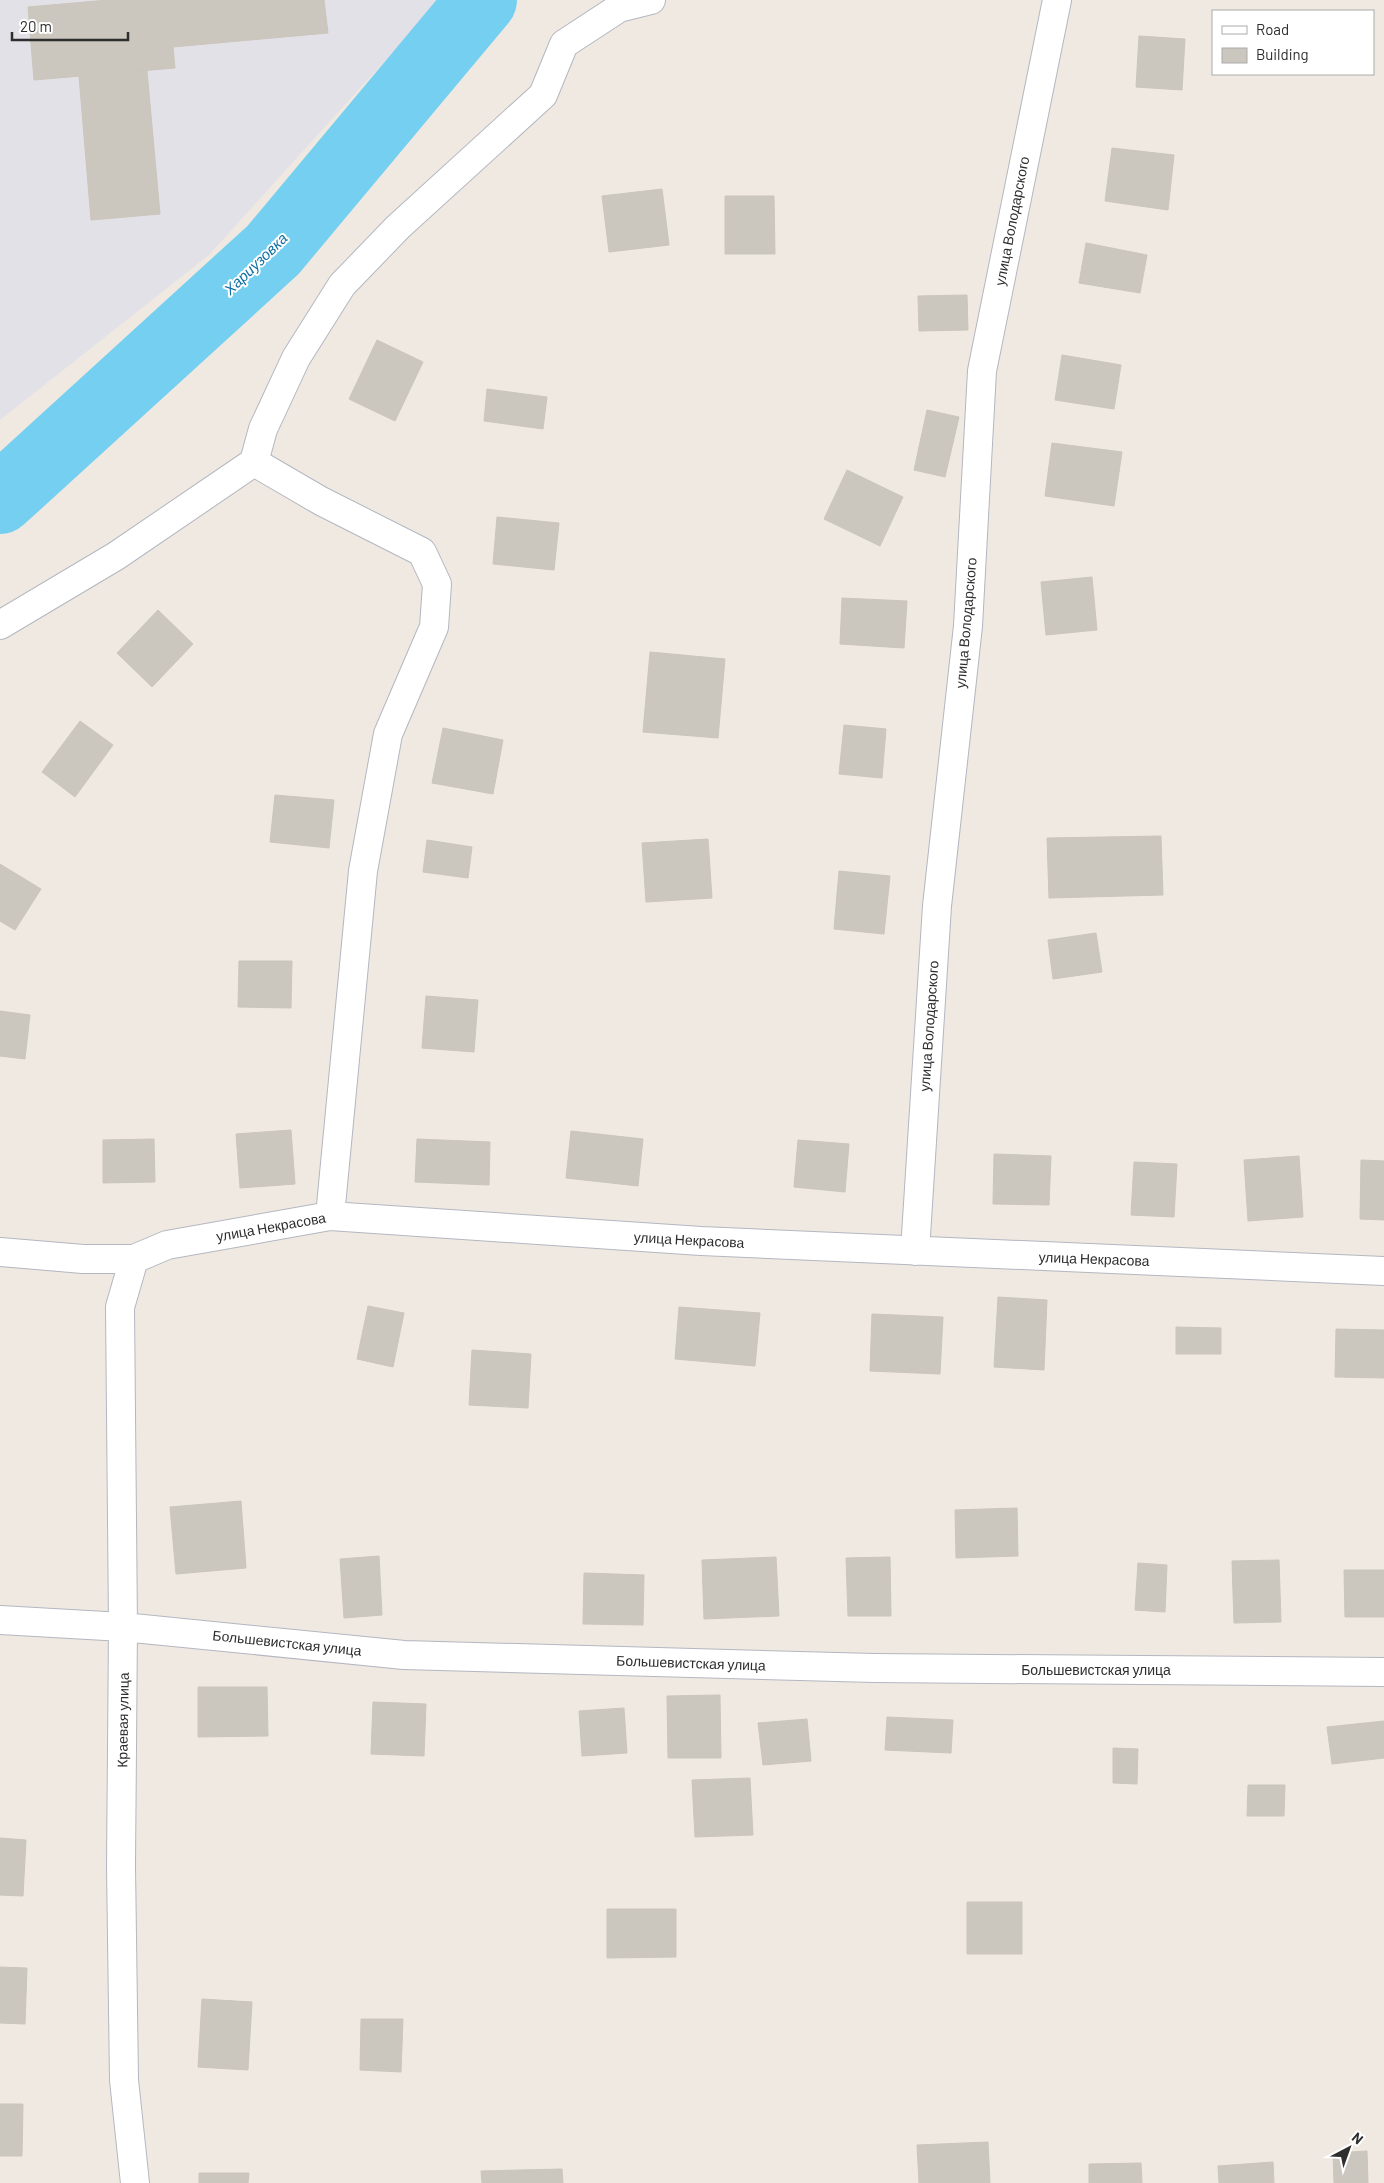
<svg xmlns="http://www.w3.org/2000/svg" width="1384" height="2183" font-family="Barlow,sans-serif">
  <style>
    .industrial { fill: #e3e1e8 }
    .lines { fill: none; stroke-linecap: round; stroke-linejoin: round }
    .river { stroke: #75cff0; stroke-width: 70 }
    .building { fill: #cbc7bf; stroke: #cbc5ba }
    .minor-casing { stroke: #b4b7c1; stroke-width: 30 }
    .minor { stroke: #fff; stroke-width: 28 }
    .labels { text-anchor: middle; stroke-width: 4; stroke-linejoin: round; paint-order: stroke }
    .street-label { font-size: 14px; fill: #2e2e2e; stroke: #fff }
    .water-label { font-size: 15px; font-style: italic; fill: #0d6fa3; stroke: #fff }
  </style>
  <rect width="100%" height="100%" fill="#efe9e1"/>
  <path class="industrial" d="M 0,0 L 440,0 L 209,255 L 0,420 Z"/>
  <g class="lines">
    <path class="river" d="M 0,499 L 273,250 L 482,0"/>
  </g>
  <path class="building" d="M 108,0 L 324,0 L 328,33 L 173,47 L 175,68 L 34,80 L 28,7 Z
    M 1139,36 L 1185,39 L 1182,90 L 1136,87 Z
    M 147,71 L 160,214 L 91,220 L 79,76 Z
    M 1112,148 L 1174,155 L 1168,210 L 1105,201 Z
    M 662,189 L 669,245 L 609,252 L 602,196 Z
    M 725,196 L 774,196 L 775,254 L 725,254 Z
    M 1086,243 L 1147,255 L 1140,293 L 1079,283 Z
    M 967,295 L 968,330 L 919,331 L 918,296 Z
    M 377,340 L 423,362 L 395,421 L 349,399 Z
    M 1062,355 L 1121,365 L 1114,409 L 1055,400 Z
    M 487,389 L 547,397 L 543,429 L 484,421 Z
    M 927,410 L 959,417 L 945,477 L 914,470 Z
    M 1052,443 L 1122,452 L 1114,506 L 1045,496 Z
    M 847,470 L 903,497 L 880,546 L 824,519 Z
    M 497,517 L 559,523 L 554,570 L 493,564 Z
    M 1092,577 L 1097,630 L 1046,635 L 1041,582 Z
    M 842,598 L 907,601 L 904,648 L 840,644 Z
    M 158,610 L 193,644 L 152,687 L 117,653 Z
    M 650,652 L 725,659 L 718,738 L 643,732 Z
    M 80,721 L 113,745 L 75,797 L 42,772 Z
    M 844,725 L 886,729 L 882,778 L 839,774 Z
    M 443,728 L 503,740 L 493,794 L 432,783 Z
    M 275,795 L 334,800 L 329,848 L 270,842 Z
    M 1161,836 L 1163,895 L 1049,898 L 1047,838 Z
    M 708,839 L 712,898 L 646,902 L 642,843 Z
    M 427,840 L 472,847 L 468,878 L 423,872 Z
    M 0,864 L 41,889 L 15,930 L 0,921 Z
    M 839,871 L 890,876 L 884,934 L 834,929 Z
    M 1096,933 L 1102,972 L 1053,979 L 1048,940 Z
    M 239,961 L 292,961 L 291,1008 L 238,1007 Z
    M 426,996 L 478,1000 L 474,1052 L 422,1048 Z
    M 0,1011 L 30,1015 L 25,1059 L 0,1056 Z
    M 291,1130 L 295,1184 L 240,1188 L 236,1134 Z
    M 571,1131 L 643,1139 L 638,1186 L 566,1178 Z
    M 154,1139 L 155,1182 L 103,1183 L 103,1140 Z
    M 417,1139 L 490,1142 L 489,1185 L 415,1182 Z
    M 798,1140 L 849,1144 L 845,1192 L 794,1187 Z
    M 994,1154 L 1051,1156 L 1049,1205 L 993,1204 Z
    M 1299,1156 L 1303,1217 L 1248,1221 L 1244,1160 Z
    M 1361,1160 L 1384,1161 L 1384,1220 L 1360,1219 Z
    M 1134,1162 L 1177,1164 L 1174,1217 L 1131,1215 Z
    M 998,1297 L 1047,1300 L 1044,1370 L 994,1367 Z
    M 368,1306 L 404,1313 L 393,1367 L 357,1359 Z
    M 679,1307 L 760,1313 L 755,1366 L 675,1359 Z
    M 872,1314 L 943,1317 L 940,1374 L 870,1371 Z
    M 1176,1327 L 1221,1328 L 1221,1354 L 1176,1354 Z
    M 1336,1329 L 1384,1330 L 1384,1378 L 1335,1377 Z
    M 472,1350 L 531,1354 L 528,1408 L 469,1405 Z
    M 241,1501 L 246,1568 L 176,1574 L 170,1507 Z
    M 1017,1508 L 1018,1556 L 956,1558 L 955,1510 Z
    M 379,1556 L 382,1615 L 344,1618 L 340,1559 Z
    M 776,1557 L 779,1616 L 704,1619 L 702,1560 Z
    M 890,1557 L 891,1616 L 848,1616 L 846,1558 Z
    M 1279,1560 L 1281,1622 L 1234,1623 L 1232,1561 Z
    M 1138,1563 L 1167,1565 L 1165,1612 L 1135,1610 Z
    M 1344,1570 L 1384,1570 L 1384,1617 L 1345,1617 Z
    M 584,1573 L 644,1575 L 643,1625 L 583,1624 Z
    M 198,1687 L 267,1687 L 268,1736 L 198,1737 Z
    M 720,1695 L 721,1758 L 668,1758 L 667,1696 Z
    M 373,1702 L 426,1704 L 424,1756 L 371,1754 Z
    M 624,1708 L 627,1753 L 582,1756 L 579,1711 Z
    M 887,1717 L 953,1720 L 951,1753 L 885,1750 Z
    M 807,1719 L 811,1761 L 763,1765 L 758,1723 Z
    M 1384,1721 L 1384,1758 L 1332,1764 L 1327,1727 Z
    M 1113,1748 L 1138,1749 L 1137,1784 L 1113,1783 Z
    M 750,1778 L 753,1835 L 695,1837 L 692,1780 Z
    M 1248,1785 L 1285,1785 L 1284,1816 L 1247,1816 Z
    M 0,1838 L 26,1840 L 23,1896 L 0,1895 Z
    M 967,1902 L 1022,1902 L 1022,1954 L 967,1954 Z
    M 607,1909 L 676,1909 L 676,1957 L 607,1958 Z
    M 0,1967 L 27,1968 L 25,2024 L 0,2023 Z
    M 202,1999 L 252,2002 L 248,2070 L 198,2067 Z
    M 361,2019 L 403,2019 L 401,2072 L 360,2070 Z
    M 0,2104 L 23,2104 L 22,2156 L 0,2156 Z
    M 988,2142 L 990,2183 L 919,2183 L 917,2145 Z
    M 1367,2151 L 1368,2183 L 1334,2183 L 1333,2153 Z
    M 1273,2162 L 1274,2183 L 1219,2183 L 1218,2166 Z
    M 1141,2163 L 1142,2183 L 1089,2183 L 1089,2164 Z
    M 562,2169 L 563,2183 L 482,2183 L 481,2171 Z
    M 199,2173 L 249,2173 L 248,2183 L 199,2183 Z"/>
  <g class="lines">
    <defs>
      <path id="minor" d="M 254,462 L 321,501 L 422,552 L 437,584 L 434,627 L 388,734 L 363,871 L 330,1216
        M 0,625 L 116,556 L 254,462 L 263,429 L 296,358 L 342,285 L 398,227 L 543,95 L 564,44 L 619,8 L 651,0
        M 915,1251 L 937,906 L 968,626 L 982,371 L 1057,0
        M 0,1252 L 83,1259 L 134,1259 L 167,1245 L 330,1216 L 701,1241 L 1384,1271
        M 134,1259 L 120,1307 L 123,1627 L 121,1866 L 124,2080 L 135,2183
        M 0,1620 L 123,1627 L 404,1655 L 874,1668 L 1384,1672"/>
    </defs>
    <use href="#minor" class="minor-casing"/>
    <use href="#minor" class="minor"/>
  </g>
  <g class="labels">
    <g class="street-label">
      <text transform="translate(1012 221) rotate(-79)" y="5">улица Володарского</text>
      <text transform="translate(966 623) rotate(-85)" y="5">улица Володарского</text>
      <text transform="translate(929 1026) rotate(-86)" y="5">улица Володарского</text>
      <text transform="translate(271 1227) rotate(-10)" y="5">улица Некрасова</text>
      <text transform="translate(689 1240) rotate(3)" y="5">улица Некрасова</text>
      <text transform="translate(1094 1259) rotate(2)" y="5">улица Некрасова</text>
      <text transform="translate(287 1643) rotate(6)" y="5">Большевистская улица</text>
      <text transform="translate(691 1663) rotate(2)" y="5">Большевистская улица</text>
      <text x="1096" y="1675">Большевистская улица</text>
      <text transform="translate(123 1720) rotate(-89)" y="5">Краевая улица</text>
    </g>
    <g class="water-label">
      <text transform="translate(256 264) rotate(-44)" y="5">Хариузовка</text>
    </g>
  </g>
  <rect x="1212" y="10" width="162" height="65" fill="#ffffff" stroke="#ababab"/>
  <rect x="1222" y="26" width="25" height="8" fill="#ffffff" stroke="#ababab"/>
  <text x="1256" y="35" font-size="15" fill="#2e2e2e">Road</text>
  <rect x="1222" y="48" width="25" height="15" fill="#cbc7bf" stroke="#ababab"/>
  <text x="1256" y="60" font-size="15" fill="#2e2e2e">Building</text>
  <g transform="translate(1349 2148) rotate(41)" stroke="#ffffff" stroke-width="4" paint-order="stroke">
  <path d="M0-4L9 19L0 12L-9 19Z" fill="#2e2e2e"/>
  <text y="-8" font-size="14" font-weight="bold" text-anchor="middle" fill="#2e2e2e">N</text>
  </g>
  <path d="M12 32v8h116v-8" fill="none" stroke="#2e2e2e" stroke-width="2.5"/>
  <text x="20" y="32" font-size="15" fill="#2e2e2e" stroke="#ffffff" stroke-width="4" paint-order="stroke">20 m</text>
</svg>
